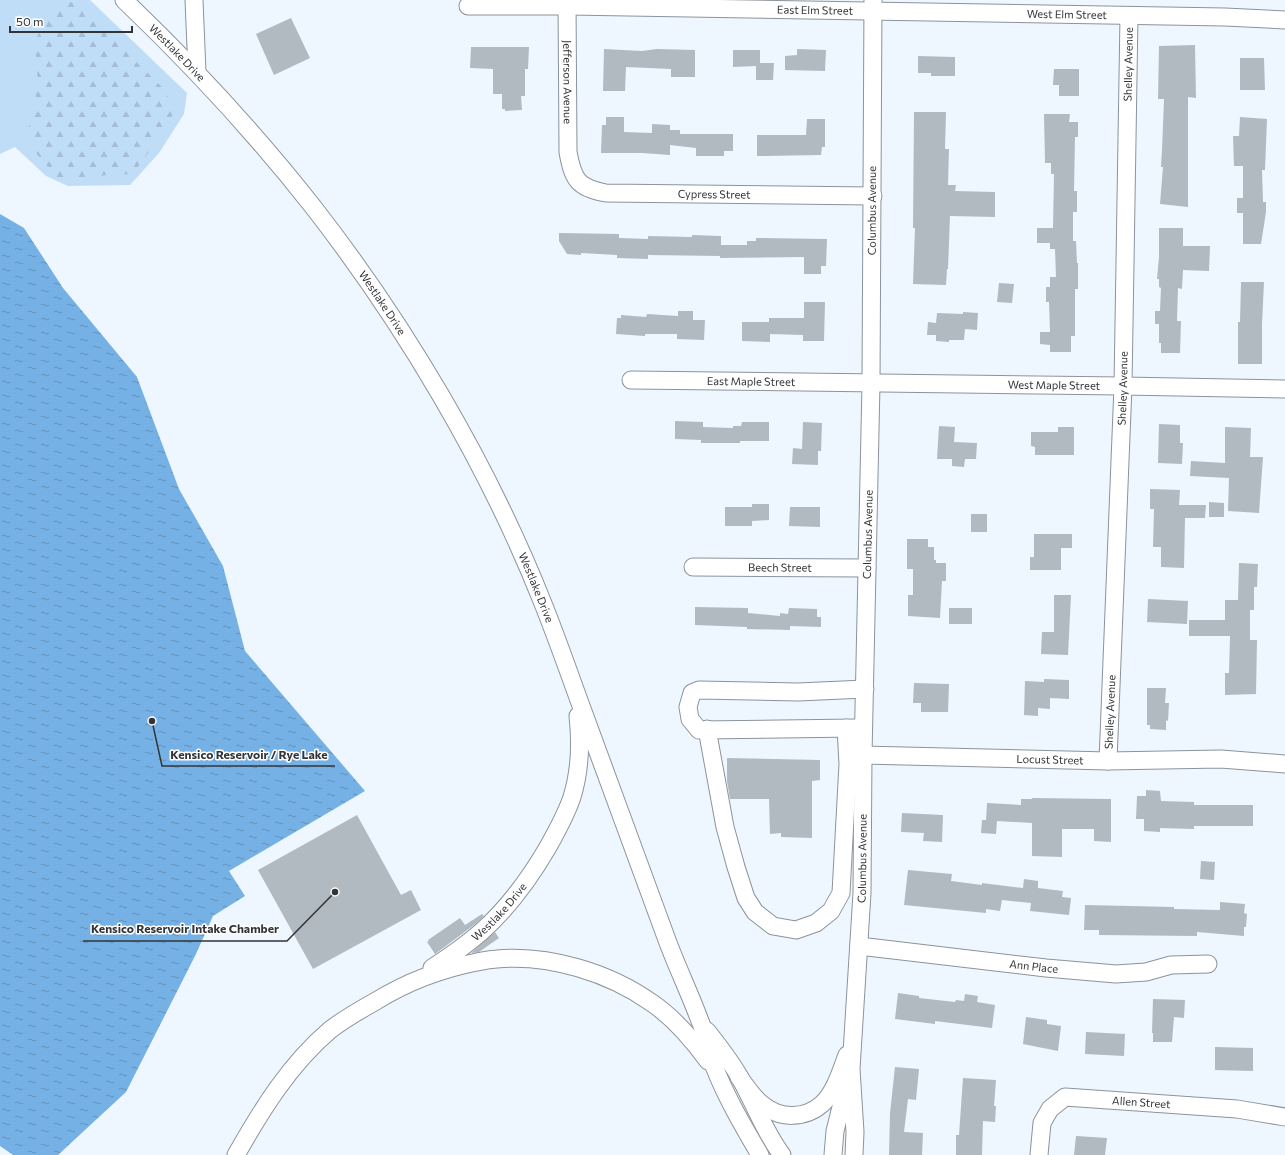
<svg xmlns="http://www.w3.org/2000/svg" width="1285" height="1155" font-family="Commissioner,sans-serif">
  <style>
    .grass { fill: #c0ddf8 }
    .forest { fill: url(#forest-firs) }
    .water { fill: url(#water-ripples) }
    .building { fill: #b1b9c1 }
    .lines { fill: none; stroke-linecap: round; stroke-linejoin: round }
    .minor-casing { stroke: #8c939a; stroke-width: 19 }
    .minor { stroke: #fff; stroke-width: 17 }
    .labels { text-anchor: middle; stroke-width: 3; stroke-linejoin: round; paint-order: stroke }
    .street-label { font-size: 11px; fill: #323538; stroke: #fff }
    .leader { fill: none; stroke: #323538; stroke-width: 1.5 }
    .callout-dot { fill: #323538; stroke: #fff; stroke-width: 1.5 }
    .callout-label { font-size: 12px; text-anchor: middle; font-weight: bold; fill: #323538; stroke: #fff; stroke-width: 3; stroke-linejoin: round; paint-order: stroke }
  </style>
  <defs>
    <pattern id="forest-firs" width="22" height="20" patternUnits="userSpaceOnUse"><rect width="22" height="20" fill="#c0ddf8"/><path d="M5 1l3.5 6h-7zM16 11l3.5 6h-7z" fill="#a5bed5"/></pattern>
    <pattern id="water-ripples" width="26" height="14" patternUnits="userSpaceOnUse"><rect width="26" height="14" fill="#76b1e5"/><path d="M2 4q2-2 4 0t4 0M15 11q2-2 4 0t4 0" fill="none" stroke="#6191bb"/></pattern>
  </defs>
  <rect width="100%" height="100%" fill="#eef7ff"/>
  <path class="grass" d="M 0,0 L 90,0 L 187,93 L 184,114 L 159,153 L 130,185 L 68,186 L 46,176 L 15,147 L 0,154 Z"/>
  <path class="forest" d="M 75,2 L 164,89 L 175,109 L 169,123 L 133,174 L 107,175 L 60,181 L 34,151 L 28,130 L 38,86 L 35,42 L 45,18 L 59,3 Z"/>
  <path class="water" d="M 0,214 L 24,228 L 63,288 L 137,377 L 179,489 L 223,566 L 245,651 L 365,791 L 229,871 L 245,896 L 213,916 L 195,956 L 126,1092 L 58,1155 L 13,1155 L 0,1146 Z"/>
  <path class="building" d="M 291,18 L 310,58 L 274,75 L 256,34 Z
    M 1195,45 L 1196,98 L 1188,97 L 1188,207 L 1160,204 L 1163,167 L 1161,167 L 1162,150 L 1164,99 L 1158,99 L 1159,46 Z
    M 471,47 L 529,47 L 528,69 L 525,69 L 525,96 L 521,96 L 522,110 L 505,111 L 505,109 L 502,109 L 502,94 L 493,94 L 493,69 L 470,68 Z
    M 604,49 L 642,51 L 657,49 L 695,50 L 695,77 L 671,77 L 671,69 L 626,67 L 625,91 L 603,91 Z
    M 797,49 L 826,50 L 825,71 L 785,70 L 785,56 L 797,55 Z
    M 733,50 L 760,50 L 760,63 L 774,63 L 773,80 L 756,80 L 756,66 L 733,67 Z
    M 918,56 L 955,57 L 955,76 L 931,76 L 931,73 L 918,73 Z
    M 1240,58 L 1264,58 L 1265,90 L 1240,90 Z
    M 1054,69 L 1079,69 L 1079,96 L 1059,96 L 1059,85 L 1053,85 Z
    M 914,112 L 946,112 L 945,149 L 949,149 L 948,185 L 956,185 L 955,191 L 995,192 L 995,217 L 950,216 L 948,269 L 947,269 L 946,285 L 913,284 L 915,228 L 913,228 Z
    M 1044,114 L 1070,114 L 1069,122 L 1078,122 L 1078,137 L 1075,137 L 1074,191 L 1077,191 L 1077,212 L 1073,212 L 1073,241 L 1076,241 L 1077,263 L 1078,263 L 1078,289 L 1075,289 L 1075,336 L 1071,336 L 1071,352 L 1050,352 L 1050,345 L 1040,344 L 1040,332 L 1050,332 L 1049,302 L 1046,302 L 1046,287 L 1050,287 L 1050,277 L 1056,277 L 1055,249 L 1050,249 L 1050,243 L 1037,243 L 1037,228 L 1053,228 L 1054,174 L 1051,174 L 1051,163 L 1045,163 Z
    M 606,117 L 624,117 L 624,132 L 652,133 L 652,124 L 670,125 L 670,130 L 680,130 L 680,134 L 733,134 L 733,151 L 724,151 L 724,156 L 696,156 L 696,148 L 670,145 L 670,155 L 642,153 L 601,153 L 602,125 L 606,125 Z
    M 1240,117 L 1267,119 L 1265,170 L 1262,170 L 1263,202 L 1266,202 L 1266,212 L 1261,244 L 1243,244 L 1243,213 L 1237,213 L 1237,198 L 1243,198 L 1243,166 L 1234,166 L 1233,136 L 1239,136 Z
    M 807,119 L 825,119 L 825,147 L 822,147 L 821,155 L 757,156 L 757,135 L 806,135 Z
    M 1159,228 L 1183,228 L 1183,246 L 1210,246 L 1209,271 L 1183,270 L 1182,289 L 1178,288 L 1177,321 L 1181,321 L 1180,353 L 1161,353 L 1161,343 L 1159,343 L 1159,324 L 1155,324 L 1155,311 L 1160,311 L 1161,288 L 1159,287 L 1159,279 L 1157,279 L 1159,257 Z
    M 559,233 L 619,234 L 619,238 L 648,239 L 648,236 L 692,237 L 692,235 L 721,236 L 721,245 L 747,245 L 747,241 L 756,241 L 756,238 L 827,239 L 826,266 L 821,266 L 821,274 L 804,274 L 804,257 L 720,258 L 720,256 L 648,255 L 648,259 L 617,258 L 617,255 L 581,253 L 581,255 L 567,254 L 559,241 Z
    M 1241,282 L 1264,282 L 1262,324 L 1262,364 L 1238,364 L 1238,322 L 1240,322 Z
    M 999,283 L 1014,284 L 1012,303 L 997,302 Z
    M 804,302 L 825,302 L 824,341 L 803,341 L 803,335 L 770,334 L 770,342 L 742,341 L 742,322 L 769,322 L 769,318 L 804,318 Z
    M 678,311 L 693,311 L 693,320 L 705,320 L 704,340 L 677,339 L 677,334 L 645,334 L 645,336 L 616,334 L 617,318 L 621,318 L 621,315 L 646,317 L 647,314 L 678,316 Z
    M 963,312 L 978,313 L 977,330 L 965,329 L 964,340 L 949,340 L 949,342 L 936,341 L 936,335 L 927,335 L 928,322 L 936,323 L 937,313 L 963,314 Z
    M 675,421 L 703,422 L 703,427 L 733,428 L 733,426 L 741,426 L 742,422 L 769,422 L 769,441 L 740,441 L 740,443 L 701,443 L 701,440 L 675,439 Z
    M 803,422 L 822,423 L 821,451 L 818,451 L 818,465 L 792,464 L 793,448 L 802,449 Z
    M 1159,424 L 1180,425 L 1180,443 L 1183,443 L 1182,464 L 1158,463 Z
    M 939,426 L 955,427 L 954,442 L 977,443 L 976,459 L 965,459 L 964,467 L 952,466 L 952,459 L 937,459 Z
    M 1058,427 L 1074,427 L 1074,455 L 1035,455 L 1035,447 L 1031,446 L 1031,432 L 1058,432 Z
    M 1225,427 L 1251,428 L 1250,457 L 1263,457 L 1259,513 L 1228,511 L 1229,478 L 1190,476 L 1191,461 L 1225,463 Z
    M 1150,489 L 1180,490 L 1179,505 L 1206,505 L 1205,518 L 1185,518 L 1184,568 L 1161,567 L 1161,547 L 1153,547 L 1154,509 L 1150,509 Z
    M 1209,502 L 1224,503 L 1224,517 L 1209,517 Z
    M 752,504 L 769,504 L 769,520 L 752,521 L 752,526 L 725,526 L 725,507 L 752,507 Z
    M 790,507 L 820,507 L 820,527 L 789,526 Z
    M 971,514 L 987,514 L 987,532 L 971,532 Z
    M 1034,534 L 1072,534 L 1072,548 L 1061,548 L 1061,570 L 1030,570 L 1030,557 L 1034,557 Z
    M 907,539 L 928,539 L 928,547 L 934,547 L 934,560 L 936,560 L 936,563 L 946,563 L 946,581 L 942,581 L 940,618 L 908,616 L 908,595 L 913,595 L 913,569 L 907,569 Z
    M 1239,563 L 1258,564 L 1257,587 L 1254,587 L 1254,610 L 1250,610 L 1250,640 L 1257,640 L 1256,694 L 1225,695 L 1225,673 L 1229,673 L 1230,636 L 1189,636 L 1189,620 L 1225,620 L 1225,600 L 1238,600 Z
    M 1054,595 L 1071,595 L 1068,655 L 1041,654 L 1042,632 L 1054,632 Z
    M 1148,599 L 1188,601 L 1187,624 L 1147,622 Z
    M 695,607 L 748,608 L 748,613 L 780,616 L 780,613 L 788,614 L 789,608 L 817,609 L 817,617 L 821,617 L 821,627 L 790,626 L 790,630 L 747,629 L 747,627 L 695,625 Z
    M 949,608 L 972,608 L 972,624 L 949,624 Z
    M 1044,679 L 1069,680 L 1069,699 L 1050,698 L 1050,709 L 1038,708 L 1038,716 L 1024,715 L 1025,681 L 1044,682 Z
    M 914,683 L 949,684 L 948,712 L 921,712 L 921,703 L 913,703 Z
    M 1147,688 L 1166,688 L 1165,703 L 1169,703 L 1168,721 L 1166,720 L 1166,730 L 1150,729 L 1150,725 L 1147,725 Z
    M 727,758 L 820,760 L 820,780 L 812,781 L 812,838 L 781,837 L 781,833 L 770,834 L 769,799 L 730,799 L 727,781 Z
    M 1146,790 L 1160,791 L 1161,801 L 1194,802 L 1194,805 L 1253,805 L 1253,826 L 1194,826 L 1194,829 L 1160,828 L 1160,832 L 1144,831 L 1144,819 L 1136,819 L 1137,796 L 1146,796 Z
    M 1032,798 L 1111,799 L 1111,842 L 1094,841 L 1094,829 L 1062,829 L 1062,857 L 1032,856 L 1032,823 L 997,821 L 996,834 L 981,833 L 982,820 L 986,820 L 987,803 L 1021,805 L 1021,799 L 1032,799 Z
    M 902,813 L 943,815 L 942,842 L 923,841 L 924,833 L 901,832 Z
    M 357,815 L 401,895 L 411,890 L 421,910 L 313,969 L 258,870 Z
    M 1201,861 L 1215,862 L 1214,880 L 1200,879 Z
    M 908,870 L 952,874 L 951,881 L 982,885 L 982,883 L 1023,888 L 1024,879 L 1038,881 L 1038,888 L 1063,891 L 1062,897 L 1071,898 L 1069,915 L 1030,911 L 1031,903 L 1002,900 L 1000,911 L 986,909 L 986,913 L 904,905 Z
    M 1220,902 L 1245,904 L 1244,913 L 1247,914 L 1246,927 L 1244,927 L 1244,936 L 1197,932 L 1197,936 L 1099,935 L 1099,930 L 1084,930 L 1085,905 L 1174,907 L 1174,909 L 1220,910 Z
    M 482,914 L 484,916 L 474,925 L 435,954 L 427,942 L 429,941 L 428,940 L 460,918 L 465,925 Z
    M 495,932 L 499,938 L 479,952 L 471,953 Z
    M 898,993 L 919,996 L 919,998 L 955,1002 L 956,1000 L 964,1001 L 965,994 L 978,996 L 977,1002 L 995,1005 L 992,1028 L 935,1021 L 935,1024 L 895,1019 Z
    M 1153,999 L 1185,1000 L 1184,1018 L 1174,1017 L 1172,1042 L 1153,1042 L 1153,1033 L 1152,1033 Z
    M 1026,1017 L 1047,1020 L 1047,1024 L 1061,1026 L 1058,1051 L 1023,1044 Z
    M 1086,1032 L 1125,1034 L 1124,1056 L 1085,1054 Z
    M 1215,1047 L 1253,1048 L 1253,1071 L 1215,1070 Z
    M 895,1067 L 919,1069 L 916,1100 L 908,1099 L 904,1132 L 923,1133 L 922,1155 L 889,1155 L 890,1113 Z
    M 963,1078 L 996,1080 L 994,1106 L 996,1106 L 995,1122 L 983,1121 L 982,1155 L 956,1155 L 956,1135 L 959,1135 Z
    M 1076,1136 L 1107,1138 L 1105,1155 L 1074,1155 Z"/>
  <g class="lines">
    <defs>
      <g id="minor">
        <path id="s1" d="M 124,0 C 192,65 256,134 314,208 C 405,325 487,463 542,601 C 557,638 570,676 584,714 C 612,789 639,865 667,940 C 677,967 690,994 700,1021 C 706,1035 708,1051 714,1066 C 726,1097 743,1126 760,1155"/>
        <path d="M 194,0 L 197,72"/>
        <path id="s2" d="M 567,0 L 568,152 C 573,180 578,188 606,193 L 873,196"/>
        <path id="s3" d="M 468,6 L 568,6 L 1225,17 L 1285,20"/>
        <path id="s4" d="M 631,380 L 1123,386 L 1285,389"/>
        <path id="s5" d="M 693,567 L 867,568"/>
        <path d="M 856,728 L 699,730 L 690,719 L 688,707 L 692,693 L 699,690 L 798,692 L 865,689"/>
        <path d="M 707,729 L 725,827 L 736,867 L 746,898 L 755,912 L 773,926 L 796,930 L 816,923 L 831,911 L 841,893 L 848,764 L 846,728"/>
        <path id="s6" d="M 863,755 L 1108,761 L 1221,759 L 1285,764"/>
        <path id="s7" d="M 1108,761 L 1123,386 L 1129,16"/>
        <path id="s8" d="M 859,946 L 1046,968 L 1116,974 L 1146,972 L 1171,965 L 1208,964"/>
        <path id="s9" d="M 432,968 C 449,957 465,946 481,932 C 508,908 530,878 548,847 C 557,831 566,815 572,797 C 580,771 581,743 578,716"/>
        <path d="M 707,1031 C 718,1045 730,1060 739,1076 C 754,1102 764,1131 782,1155"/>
        <path d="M 739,1077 C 746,1086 753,1098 763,1105 C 780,1119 805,1119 822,1104 C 835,1092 841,1071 847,1055"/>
        <path d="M 236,1155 C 262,1109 290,1064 330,1030 C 344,1019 360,1010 376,1001 C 407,982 441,969 477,962 C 484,961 491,959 497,959 C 549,954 610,973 652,1003 C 674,1018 692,1039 708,1061"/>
        <path d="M 833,1155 L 835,1131 L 847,1083"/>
        <path id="s10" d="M 854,1155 L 855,1132 L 851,1069 L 862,893 L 863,755 L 871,384 L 873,0"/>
        <path id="s11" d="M 1039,1155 L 1042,1123 L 1050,1109 L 1065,1097 L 1237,1109 L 1285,1117"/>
      </g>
    </defs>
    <use href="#minor" class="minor-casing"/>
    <use href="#minor" class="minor"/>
  </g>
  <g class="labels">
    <g class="street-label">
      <text dy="4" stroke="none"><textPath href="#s3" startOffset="347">East Elm Street</textPath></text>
      <text dy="4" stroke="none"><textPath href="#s3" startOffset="599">West Elm Street</textPath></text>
      <text dy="4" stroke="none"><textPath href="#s1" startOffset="75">Westlake Drive</textPath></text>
      <text dy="4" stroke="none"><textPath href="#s7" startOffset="697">Shelley Avenue</textPath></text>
      <text dy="4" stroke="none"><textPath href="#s2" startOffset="82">Jefferson Avenue</textPath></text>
      <text dy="4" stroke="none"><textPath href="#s2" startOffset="322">Cypress Street</textPath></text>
      <text dy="4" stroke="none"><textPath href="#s10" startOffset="945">Columbus Avenue</textPath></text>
      <text dy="4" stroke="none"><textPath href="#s1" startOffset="399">Westlake Drive</textPath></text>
      <text dy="4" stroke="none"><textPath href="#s4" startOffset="120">East Maple Street</textPath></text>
      <text dy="4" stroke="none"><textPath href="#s4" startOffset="423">West Maple Street</textPath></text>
      <text dy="4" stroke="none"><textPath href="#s7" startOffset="373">Shelley Avenue</textPath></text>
      <text dy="4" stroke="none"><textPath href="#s10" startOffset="621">Columbus Avenue</textPath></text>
      <text dy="4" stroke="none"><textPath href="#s5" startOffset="87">Beech Street</textPath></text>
      <text dy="4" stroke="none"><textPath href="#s1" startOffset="723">Westlake Drive</textPath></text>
      <text dy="4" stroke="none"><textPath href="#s7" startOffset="49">Shelley Avenue</textPath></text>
      <text dy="4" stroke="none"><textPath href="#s6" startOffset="187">Locust Street</textPath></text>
      <text dy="4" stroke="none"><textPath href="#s10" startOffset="297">Columbus Avenue</textPath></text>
      <text dy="4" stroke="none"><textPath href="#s9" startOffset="88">Westlake Drive</textPath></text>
      <text dy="4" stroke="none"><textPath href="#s8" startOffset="176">Ann Place</textPath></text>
      <text dy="4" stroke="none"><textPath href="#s11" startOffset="144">Allen Street</textPath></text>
    </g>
  </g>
  <path class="leader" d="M152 721L162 766H335M335 892L287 941H83"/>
  <g class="callout-dot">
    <circle cx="152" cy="721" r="4"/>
    <circle cx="335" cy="892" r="4"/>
  </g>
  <g class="callout-label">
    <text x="249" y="759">Kensico Reservoir / Rye Lake</text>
    <text x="185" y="933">Kensico Reservoir Intake Chamber</text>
  </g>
  <path d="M10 26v6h122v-6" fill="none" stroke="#323538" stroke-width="2"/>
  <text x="16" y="26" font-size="12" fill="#323538" stroke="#ffffff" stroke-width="3" paint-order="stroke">50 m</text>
</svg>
